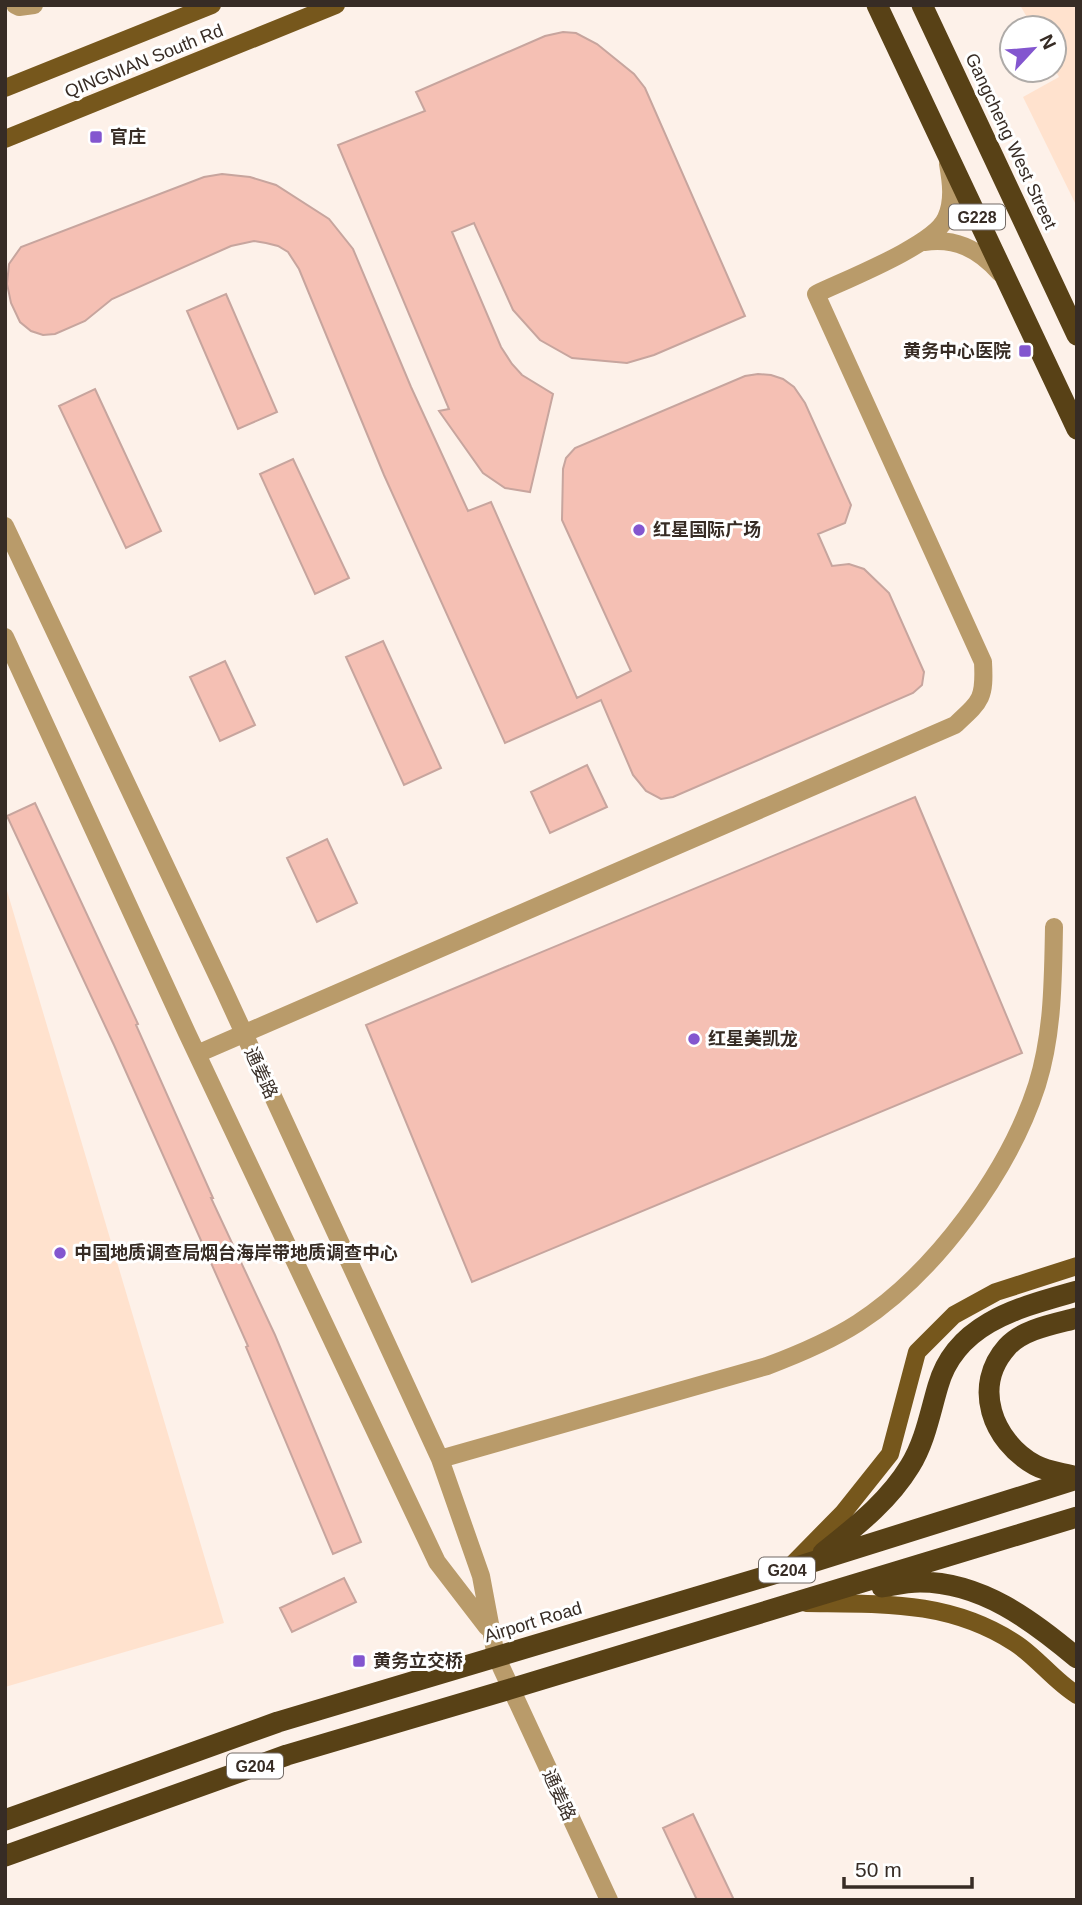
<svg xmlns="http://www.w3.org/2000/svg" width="1082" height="1905" font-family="Arial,'Noto Sans SC',sans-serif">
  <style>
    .built { fill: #ffe2ce }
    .building { fill: #f5c0b4; stroke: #c7a59e; stroke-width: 2 }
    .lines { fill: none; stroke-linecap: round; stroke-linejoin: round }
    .minor { stroke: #b99b6a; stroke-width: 18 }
    .major { stroke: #76571c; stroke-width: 18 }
    .highway { stroke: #584116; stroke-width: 21 }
    .poi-dot { fill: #8356cf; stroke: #fff; stroke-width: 2.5 }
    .labels { text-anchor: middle; stroke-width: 6; stroke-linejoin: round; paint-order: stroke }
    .shield { fill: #fff; stroke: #736b66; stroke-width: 2 }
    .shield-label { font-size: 16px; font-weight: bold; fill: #372c25 }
    .street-label { font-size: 18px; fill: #372c25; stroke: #fff }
    .poi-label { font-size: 18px; font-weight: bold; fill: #372c25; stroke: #fff; text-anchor: start }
  </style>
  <rect width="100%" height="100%" fill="#fdf1e9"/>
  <path class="built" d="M 1020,5 L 1077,5 L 1077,207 L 1023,97 L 1059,77 L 1054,68 L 1054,28 L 1033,28 Z
    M 5,884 L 224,1623 L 5,1687 Z"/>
  <path class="building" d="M 563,32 L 576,33 L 597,44 L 634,74 L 645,88 L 745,316 L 654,355 L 627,363 L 572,358 L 540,340 L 513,310 L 474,223 L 452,232 L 501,347 L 512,364 L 522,375 L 553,394 L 530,492 L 505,488 L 483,473 L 439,411 L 449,409 L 338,145 L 425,111 L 416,92 L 545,36 Z
    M 222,174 L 250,177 L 276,185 L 329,219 L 353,249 L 411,387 L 468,511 L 491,502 L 577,698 L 631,671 L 562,520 L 563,469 L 566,458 L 575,448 L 745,376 L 758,374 L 771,375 L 783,379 L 794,387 L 805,403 L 851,505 L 845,523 L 818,534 L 832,566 L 849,564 L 864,569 L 889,593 L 924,672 L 922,685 L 913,693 L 673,797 L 661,799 L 646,791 L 633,775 L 601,700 L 505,743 L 384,475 L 299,269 L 288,252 L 278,246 L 266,243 L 254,241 L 231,246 L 112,299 L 85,321 L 55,334 L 43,335 L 31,331 L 20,322 L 11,303 L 7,284 L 9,264 L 21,247 L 204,177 Z
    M 226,294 L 277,412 L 238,429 L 187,311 Z
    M 95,389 L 161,531 L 126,548 L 59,406 Z
    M 293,459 L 349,578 L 315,594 L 260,474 Z
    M 383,641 L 441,768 L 404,785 L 346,657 Z
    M 225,661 L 255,725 L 220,741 L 190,677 Z
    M 587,765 L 607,807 L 550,833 L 531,792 Z
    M 915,797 L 1022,1053 L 472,1282 L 366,1025 Z
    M 35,803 L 138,1024 L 136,1025 L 213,1198 L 211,1198 L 275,1335 L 361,1542 L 333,1554 L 246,1347 L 248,1346 L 114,1045 L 7,816 Z
    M 327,839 L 357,903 L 317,922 L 287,858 Z
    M 344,1578 L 356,1602 L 292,1632 L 280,1608 Z
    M 693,1814 L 734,1900 L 697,1900 L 663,1828 Z"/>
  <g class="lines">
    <path class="minor" d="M 15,5 L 19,7 L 34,5
      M 924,242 C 955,237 979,249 1000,273
      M 5,526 L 224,990 L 440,1459 L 481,1576 L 496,1656 L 609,1900
      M 5,637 L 187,1033 L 437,1562 L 487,1627
      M 197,1054 L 955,725 C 981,701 985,699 983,662 L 816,294 C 845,280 935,245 946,218 C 954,201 951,181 948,164
      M 440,1459 L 767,1366 C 799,1354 830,1341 858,1323 C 935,1273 1009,1172 1037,1085 C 1053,1034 1053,980 1054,927"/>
    <path class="major" d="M 5,88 L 212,5
      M 5,139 L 336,5
      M 787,1570 L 843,1513 L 890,1454 L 917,1352 L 954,1315 L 996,1292 L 1077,1266
      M 806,1603 C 881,1604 949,1600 1015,1643 C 1037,1657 1054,1681 1077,1695"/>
    <path class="highway" d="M 877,5 L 1077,429
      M 922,5 L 1077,335
      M 1077,1318 C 1055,1324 1023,1329 1007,1347 C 972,1386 992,1441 1035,1465 C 1047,1472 1064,1473 1077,1477
      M 823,1553 C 855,1527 888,1502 910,1466 C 925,1442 930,1413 938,1386 C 956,1322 1021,1307 1077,1291
      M 882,1587 C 894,1585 907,1582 920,1582 C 981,1582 1032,1620 1077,1658
      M 5,1820 L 278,1722 L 787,1570 L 1077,1479
      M 5,1856 L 287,1755 L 510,1689 L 1077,1517"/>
  </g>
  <g class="poi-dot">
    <rect x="89" y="130" width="14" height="14" rx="3.5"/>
    <rect x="1018" y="344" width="14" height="14" rx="3.5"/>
    <circle cx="639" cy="530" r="7"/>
    <circle cx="694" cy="1039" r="7"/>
    <circle cx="60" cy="1253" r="7"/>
    <rect x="352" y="1654" width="14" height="14" rx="3.5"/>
  </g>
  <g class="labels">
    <g class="shield">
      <rect x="949" y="204.5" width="56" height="25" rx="5"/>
      <rect x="759" y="1557.5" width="56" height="25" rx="5"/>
      <rect x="227" y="1753.5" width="56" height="25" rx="5"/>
    </g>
    <g class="shield-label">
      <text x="977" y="223">G228</text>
      <text x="787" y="1576">G204</text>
      <text x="255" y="1772">G204</text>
    </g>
    <g class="street-label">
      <text transform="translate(144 61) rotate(-22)" y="6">QINGNIAN South Rd</text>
      <text transform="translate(1011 141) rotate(65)" y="6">Gangcheng West Street</text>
      <text transform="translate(261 1073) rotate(65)" y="6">通姜路</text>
      <text transform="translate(533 1622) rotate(-17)" y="6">Airport Road</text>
      <text transform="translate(559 1795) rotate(65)" y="6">通姜路</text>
    </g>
    <g class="poi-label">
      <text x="110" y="143">官庄</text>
      <text x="1011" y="357" text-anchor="end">黄务中心医院</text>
      <text x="653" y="536">红星国际广场</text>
      <text x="708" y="1045">红星美凯龙</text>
      <text x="74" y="1259">中国地质调查局烟台海岸带地质调查中心</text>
      <text x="373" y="1667">黄务立交桥</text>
    </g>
  </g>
  <rect width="1082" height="1905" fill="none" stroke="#372c25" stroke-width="14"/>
  <g transform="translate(1033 49) rotate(64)"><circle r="33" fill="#ffffff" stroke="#afaba8" stroke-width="2"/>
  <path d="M0-5L12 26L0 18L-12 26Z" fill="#8356cf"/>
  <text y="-10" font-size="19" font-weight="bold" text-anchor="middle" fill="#372c25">N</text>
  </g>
  <path d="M844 1877v10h128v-10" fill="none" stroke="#372c25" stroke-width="3.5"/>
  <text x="855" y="1877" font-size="21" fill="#372c25" stroke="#ffffff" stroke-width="5" paint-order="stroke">50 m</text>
</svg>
